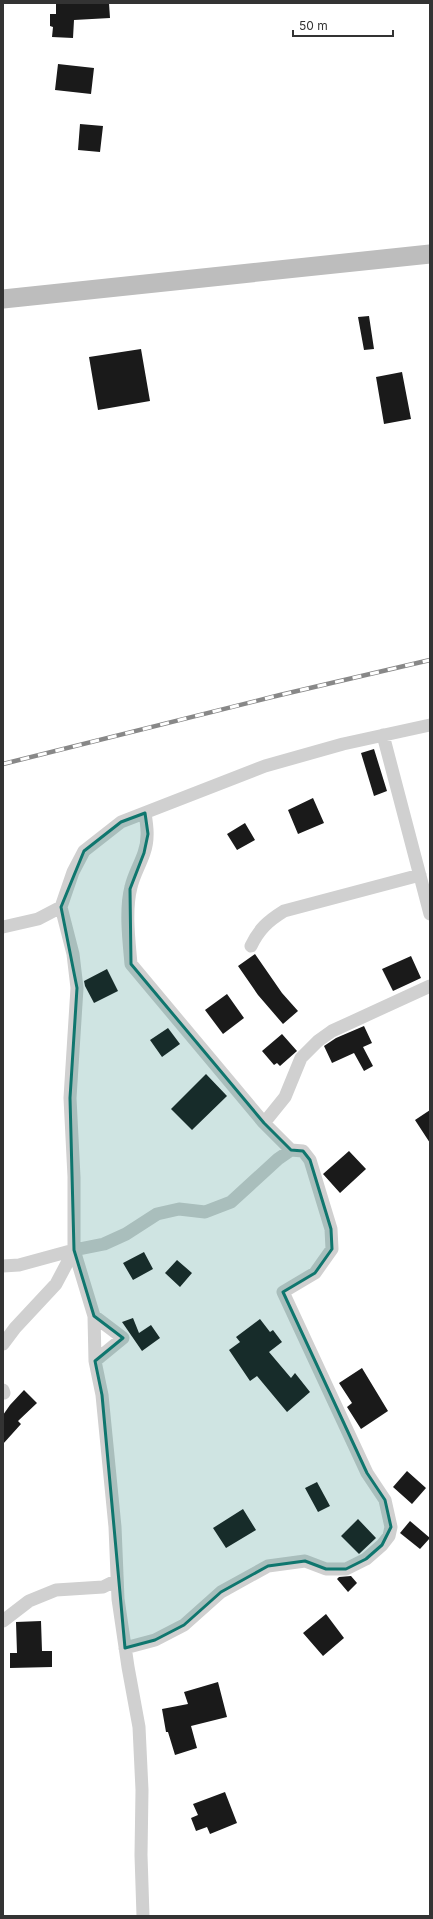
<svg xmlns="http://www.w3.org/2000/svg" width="433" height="1919" font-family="Inter,sans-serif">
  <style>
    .building { fill: #1a1a1a }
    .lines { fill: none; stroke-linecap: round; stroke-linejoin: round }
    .minor { stroke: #d0d0d0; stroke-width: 13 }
    .secondary { stroke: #bdbdbd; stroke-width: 19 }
    .rail-casing { stroke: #888; stroke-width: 4.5 }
    .rail { stroke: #fff; stroke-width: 3; stroke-dasharray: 9; stroke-linecap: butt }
    .marked { fill: #0f766e; fill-opacity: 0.2; stroke: #0f766e; stroke-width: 3; stroke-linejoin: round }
  </style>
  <rect width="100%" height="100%" fill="#fff"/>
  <path class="building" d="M 56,3 L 109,3 L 110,18 L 74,20 L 73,38 L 52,37 L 53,27 L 50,26 L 50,14 L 56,14 Z
    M 58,64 L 94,68 L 91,94 L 55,90 Z
    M 80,124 L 103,126 L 100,152 L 78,150 Z
    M 369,316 L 374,349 L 364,350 L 358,317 Z
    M 141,349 L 150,401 L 98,410 L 89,357 Z
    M 402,372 L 411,419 L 384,424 L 376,377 Z
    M 374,749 L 387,791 L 374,796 L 361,753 Z
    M 313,798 L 324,823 L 298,834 L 288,810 Z
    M 245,823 L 255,840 L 237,850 L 227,834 Z
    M 255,954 L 282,993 L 298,1011 L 283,1024 L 258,995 L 238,966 Z
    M 411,956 L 421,978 L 393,991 L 382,969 Z
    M 107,969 L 118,991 L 94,1003 L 85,986 L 84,981 Z
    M 227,994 L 244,1018 L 223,1034 L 205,1010 Z
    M 364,1026 L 372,1043 L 363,1047 L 373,1066 L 364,1071 L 354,1053 L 332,1063 L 324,1046 L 336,1038 Z
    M 168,1028 L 180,1044 L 162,1057 L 150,1040 Z
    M 282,1034 L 297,1051 L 280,1066 L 277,1063 L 274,1065 L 262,1051 Z
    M 206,1074 L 227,1096 L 192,1130 L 171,1109 Z
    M 430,1110 L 430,1143 L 415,1120 Z
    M 349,1151 L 366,1169 L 340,1193 L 323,1174 Z
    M 144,1252 L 153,1269 L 133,1280 L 123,1263 Z
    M 177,1260 L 192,1273 L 180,1287 L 165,1273 Z
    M 133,1318 L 139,1333 L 151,1325 L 160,1338 L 142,1351 L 122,1322 Z
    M 260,1319 L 270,1332 L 273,1330 L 282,1342 L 269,1352 L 291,1378 L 295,1373 L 310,1392 L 287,1412 L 257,1376 L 250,1381 L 229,1350 L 240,1342 L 236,1337 Z
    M 362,1368 L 388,1411 L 361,1429 L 347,1407 L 352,1403 L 339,1383 Z
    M 24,1390 L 37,1403 L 18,1421 L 21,1424 L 3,1444 L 3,1415 L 10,1405 Z
    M 407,1471 L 426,1488 L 412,1504 L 393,1487 Z
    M 317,1482 L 330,1506 L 318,1512 L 305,1488 Z
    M 243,1509 L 256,1530 L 226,1548 L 213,1528 Z
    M 358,1519 L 376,1538 L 359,1554 L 341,1536 Z
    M 410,1521 L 430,1538 L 420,1549 L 400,1533 Z
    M 351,1576 L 357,1583 L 348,1592 L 337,1579 L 339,1577 Z
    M 326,1614 L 344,1638 L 323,1656 L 303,1633 Z
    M 41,1621 L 42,1651 L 52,1651 L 52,1667 L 10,1668 L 10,1653 L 17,1653 L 16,1622 Z
    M 218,1682 L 227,1717 L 191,1726 L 197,1748 L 175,1755 L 168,1732 L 166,1732 L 162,1709 L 188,1704 L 184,1692 Z
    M 225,1792 L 237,1823 L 210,1834 L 207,1827 L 196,1831 L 191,1818 L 198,1815 L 193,1804 Z"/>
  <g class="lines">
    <path class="minor" d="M 383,735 L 430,914
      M 145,813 C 147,826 149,839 144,853 C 140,865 134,874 131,887 C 125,910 129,941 131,964 L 264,1123
      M 3,927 L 38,919 L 61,907
      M 251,946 C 259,929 268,921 284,911 L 420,875
      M 291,1150 L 264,1123 L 285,1097 L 301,1058 L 318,1041 L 332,1031 L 430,986
      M 3,1266 L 19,1265 L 74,1250 L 104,1244 L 126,1234 L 157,1214 L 179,1209 L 205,1212 L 231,1202 L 278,1159 L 291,1150 L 303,1151 L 310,1160 L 331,1229 L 332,1249 L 315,1273 L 283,1292 L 367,1473 L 385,1500 L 391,1527 L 389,1536 L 382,1545 L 366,1559 L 346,1569 L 326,1569 L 305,1561 L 268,1566 L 221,1592 L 184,1625 L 155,1640 L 125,1648
      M 94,1316 L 123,1338 L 95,1361
      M 3,1344 L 15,1328 L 56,1284 L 74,1250
      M 3,1390 L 4,1393
      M 3,1621 L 29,1601 L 56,1590 L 103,1587 L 117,1580
      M 143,1916 L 141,1855 L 142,1790 L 139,1727 L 128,1667 L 118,1599 L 115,1527 L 102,1395 L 95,1361 L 94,1316 L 74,1250 L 74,1177 L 70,1098 L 77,988 L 73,954 L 61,907 L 73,872 L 84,851 L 121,822 L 265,766 L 343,744 L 430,725"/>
    <path class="secondary" d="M 3,299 L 430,254"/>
    <defs>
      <path id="rail" d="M 3,764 L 280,695 L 430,660"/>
    </defs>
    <use href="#rail" class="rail-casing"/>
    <use href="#rail" class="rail"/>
  </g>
  <path class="marked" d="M 145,813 L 148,834 L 144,853 L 130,889 L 131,964 L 264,1123 L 291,1150 L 303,1151 L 310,1160 L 331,1229 L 332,1249 L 315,1273 L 283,1292 L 367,1473 L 385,1500 L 391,1527 L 382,1545 L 366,1559 L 346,1569 L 326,1569 L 305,1561 L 268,1566 L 221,1592 L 184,1625 L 155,1640 L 125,1648 L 102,1395 L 95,1361 L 123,1338 L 94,1316 L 74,1250 L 70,1098 L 77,988 L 61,907 L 84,851 L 121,822 Z"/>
  <rect width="433" height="1919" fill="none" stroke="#333333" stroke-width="8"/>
  <path d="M293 30v6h100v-6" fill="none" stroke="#333333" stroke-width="2"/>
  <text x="299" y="30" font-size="12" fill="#333333" stroke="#ffffff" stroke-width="3" paint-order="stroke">50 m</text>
</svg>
